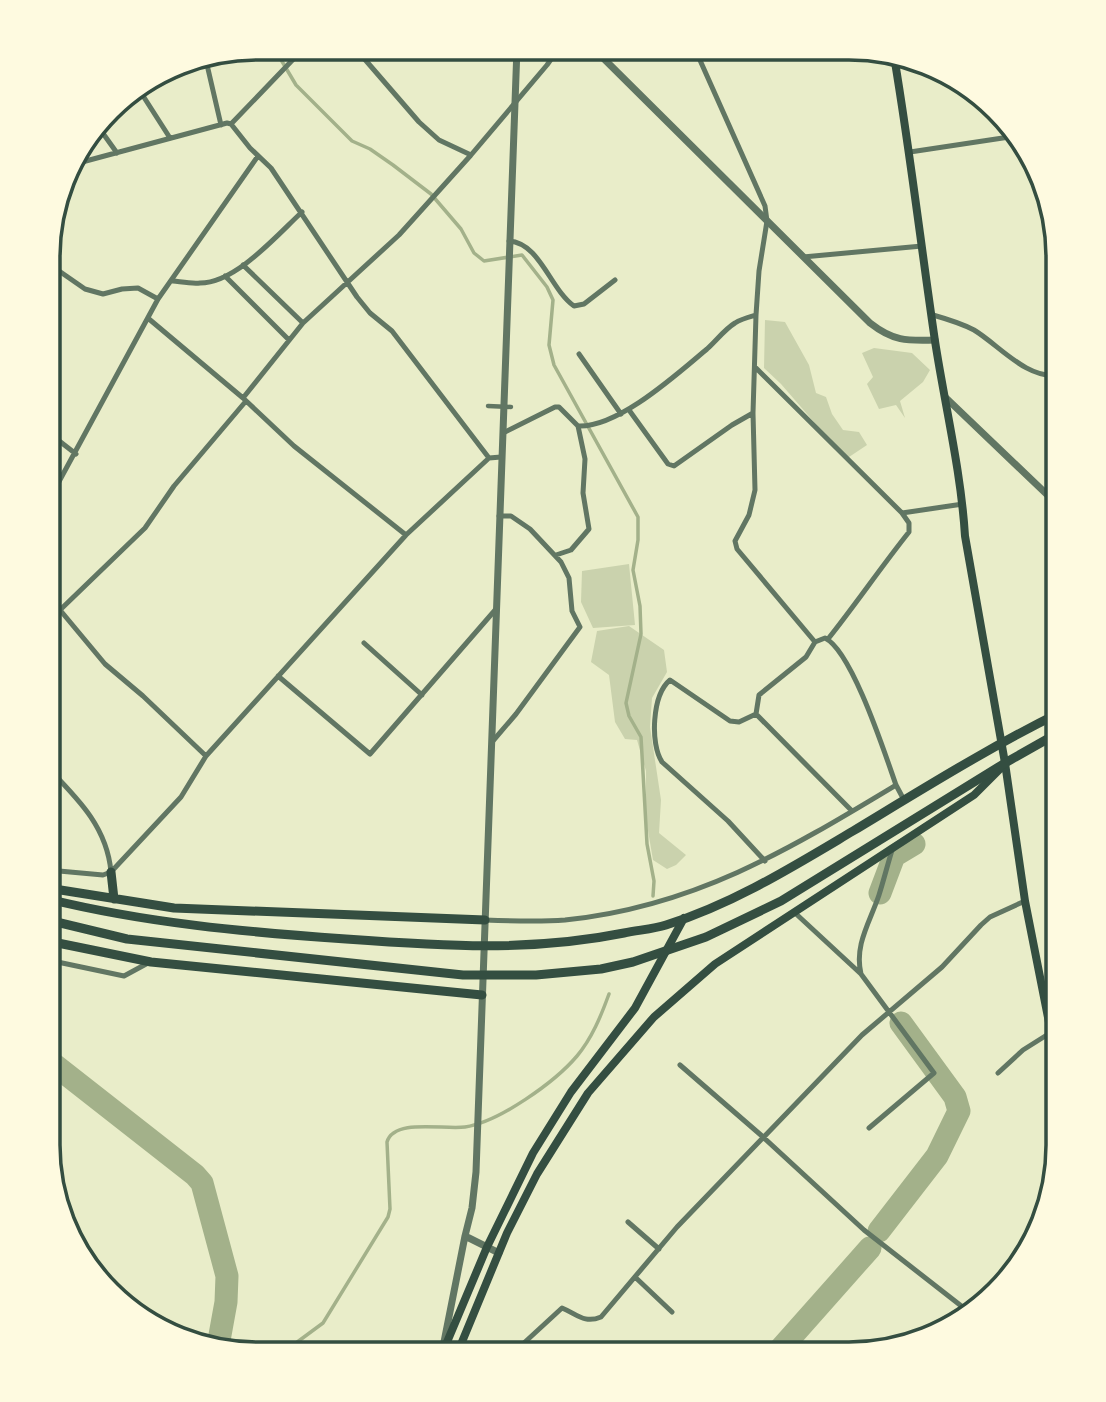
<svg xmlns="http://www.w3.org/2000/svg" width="1106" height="1402" font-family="'Exo 2',sans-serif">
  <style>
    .green { fill: #cad2ad }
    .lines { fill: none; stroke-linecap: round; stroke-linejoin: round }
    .stream { stroke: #a3b18a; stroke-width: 3.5 }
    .river { stroke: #a3b18a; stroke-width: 23 }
    .pedestrian { stroke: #617663; stroke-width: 4.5 }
    .minor { stroke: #617663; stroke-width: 5 }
    .tertiary { stroke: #617663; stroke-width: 7 }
    .secondary { stroke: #344e41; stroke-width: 8 }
    .trunk { stroke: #344e41; stroke-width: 9 }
    .rim { fill: none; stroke: #344e41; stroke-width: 3.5 }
  </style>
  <rect width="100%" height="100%" fill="#e9edc9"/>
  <path class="green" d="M 765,320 L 785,322 L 809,365 L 816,393 L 826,397 L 832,414 L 843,430 L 859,432 L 867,445 L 846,459 L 781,384 L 764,368 Z
    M 874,348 L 912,353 L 930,370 L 923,382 L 900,401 L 905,418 L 896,405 L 879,409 L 867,384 L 873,377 L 862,353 Z
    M 629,564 L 635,625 L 593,628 L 581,602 L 582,571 Z
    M 629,626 L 664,650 L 667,672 L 652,698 L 650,727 L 661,800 L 659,833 L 686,855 L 676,865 L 667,869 L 653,860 L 646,819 L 646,771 L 637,740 L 625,739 L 615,722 L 609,675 L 591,662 L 597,631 Z"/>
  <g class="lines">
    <path class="stream" d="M 262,47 L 280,58 L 296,85 L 352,141 L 370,149 L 393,165 L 431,194 L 461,229 L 474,253 L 484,261 L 522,255 L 547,287 L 553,300 L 549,345 L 554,365 L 638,517 L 638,540 L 633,570 L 640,606 L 641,634 L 626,703 L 629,716 L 641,737 L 647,844 L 654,881 L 653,896
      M 281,1354 L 323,1323 L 388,1217 L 390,1209 L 387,1142 C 394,1118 444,1130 465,1127 C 499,1122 555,1082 577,1056 C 592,1038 601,1016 609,994"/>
    <path class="river" d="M 880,893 L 894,856 L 914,844
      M 47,1059 L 195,1175 L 202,1183 L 227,1276 L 226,1302 L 218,1346
      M 879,1231 L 937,1156 L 959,1111 L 955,1097 L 901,1023
      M 776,1354 L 870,1248"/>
    <path class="pedestrian" d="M 488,406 L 511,407"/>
    <path class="minor" d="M 355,48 L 419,122 L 439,140 L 471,155
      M 695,49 L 765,206 L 767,221 L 759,271 L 756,315 L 753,413 L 755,490 L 749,515 L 735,541 L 737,549 L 815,642 L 825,638 C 852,651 885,754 896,785 L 904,800
      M 205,56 L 221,125
      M 138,88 L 170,138
      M 231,124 L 305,47
      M 97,125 L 117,153
      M 910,152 L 1016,136
      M 71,165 L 227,123 L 231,124 L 250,148 L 271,168 L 357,297 L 370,313 L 392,331 L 489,458
      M 509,241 C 540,243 550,289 574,306 L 584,304 L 615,280
      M 803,257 L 922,246
      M 49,264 L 85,289 L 103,294 L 122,289 L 138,288 L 158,299
      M 243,265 L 303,323
      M 225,276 L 289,340
      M 173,281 C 182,282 192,284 200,283 C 236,283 277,235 302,212
      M 933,315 C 947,319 961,323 974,330 C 999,345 1027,380 1059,375
      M 149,319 L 243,398 L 294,446 L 406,535
      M 579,354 L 621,414
      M 756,368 L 902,513 L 909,523 L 909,532 C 881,567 856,604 828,639
      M 243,398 L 303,323 L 399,235 L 471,155 L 547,65 L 559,48
      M 629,410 L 668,464 L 674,466 L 732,425 L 753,413
      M 49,433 L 76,454
      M 503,433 L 555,407 L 559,407 L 578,426 C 618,428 677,374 707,349 C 716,341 725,329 735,323 C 741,319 749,317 756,315
      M 49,500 L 158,299 L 258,156
      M 902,513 L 963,504
      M 556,555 L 571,550 L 589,529 L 583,493 L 585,459 L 578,426
      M 48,602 L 60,610 L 105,664 L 143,696 L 206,756
      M 60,610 L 145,528 L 174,486 L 246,401
      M 815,642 L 806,657 L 759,695 L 756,714 L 852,811
      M 364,643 L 422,695
      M 278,676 L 370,754 L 496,609
      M 756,714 L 739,722 L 730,721 L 670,680 C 652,695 650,744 662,762 L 728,821 L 765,861
      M 492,742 L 516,714 L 580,627 L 572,611 L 569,578 L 561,562 L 530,529 L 511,516 L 499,516
      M 48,768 C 78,799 107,827 111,872
      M 48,870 L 103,875 L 111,872 L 181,797 L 206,756 L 406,535 L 489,458 L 501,457
      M 794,912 L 861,974
      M 485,920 C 511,921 539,922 565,920 C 694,907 788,850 896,785
      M 48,960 L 124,976 L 148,963
      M 1048,1021 L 1058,1011
      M 680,1065 L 762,1136 L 864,1230 L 969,1312
      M 998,1073 L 1023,1050 L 1050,1033
      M 869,1128 L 934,1073 L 861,974 C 854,945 870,922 879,895 C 884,879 888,863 893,847
      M 628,1222 L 659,1249
      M 635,1277 L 672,1312
      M 512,1354 L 562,1308 C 577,1314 584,1324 601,1317 L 677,1227 L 862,1035 L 942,967 L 981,925 L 990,917 L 1025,901"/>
    <path class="tertiary" d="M 593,48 L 870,323 C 893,341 906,341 935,340
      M 945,397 L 1059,506
      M 499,1253 L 465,1236 L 472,1208 L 476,1172 L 517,48
      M 443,1347 L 465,1236"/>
    <path class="secondary" d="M 894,56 C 910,151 921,246 935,341 C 945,406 961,471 965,536 L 1005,763 L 1025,901 L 1058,1068
      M 1013,1271 L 1045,1197
      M 442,1354 L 487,1247 L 533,1153 L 571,1092 L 635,1008 L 684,918
      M 457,1354 L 507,1233 L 537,1174 L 588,1093 L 654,1017 L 715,964 L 974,795 L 999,770"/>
    <path class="trunk" d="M 111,872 L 114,899
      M 48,888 L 174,908 L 485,920
      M 48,899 C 146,923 245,932 346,939 C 441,946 530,952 624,933 C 638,930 653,929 666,925 C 733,904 794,866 853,831 C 921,790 988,748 1059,713
      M 48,920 L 127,939 L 463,975 L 536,975 L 601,969 L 633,962 L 706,937 L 781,901 L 1005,763 L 1058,733
      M 48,941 L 151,962 L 482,995"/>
  </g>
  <path d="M0 0H1106V1402H0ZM257 60H849A197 197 0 0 1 1046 257V1145A197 197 0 0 1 849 1342H257A197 197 0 0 1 60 1145V257A197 197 0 0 1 257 60Z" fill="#fefae0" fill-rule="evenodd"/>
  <path class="rim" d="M257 60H849A197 197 0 0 1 1046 257V1145A197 197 0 0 1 849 1342H257A197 197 0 0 1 60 1145V257A197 197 0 0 1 257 60Z"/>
</svg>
